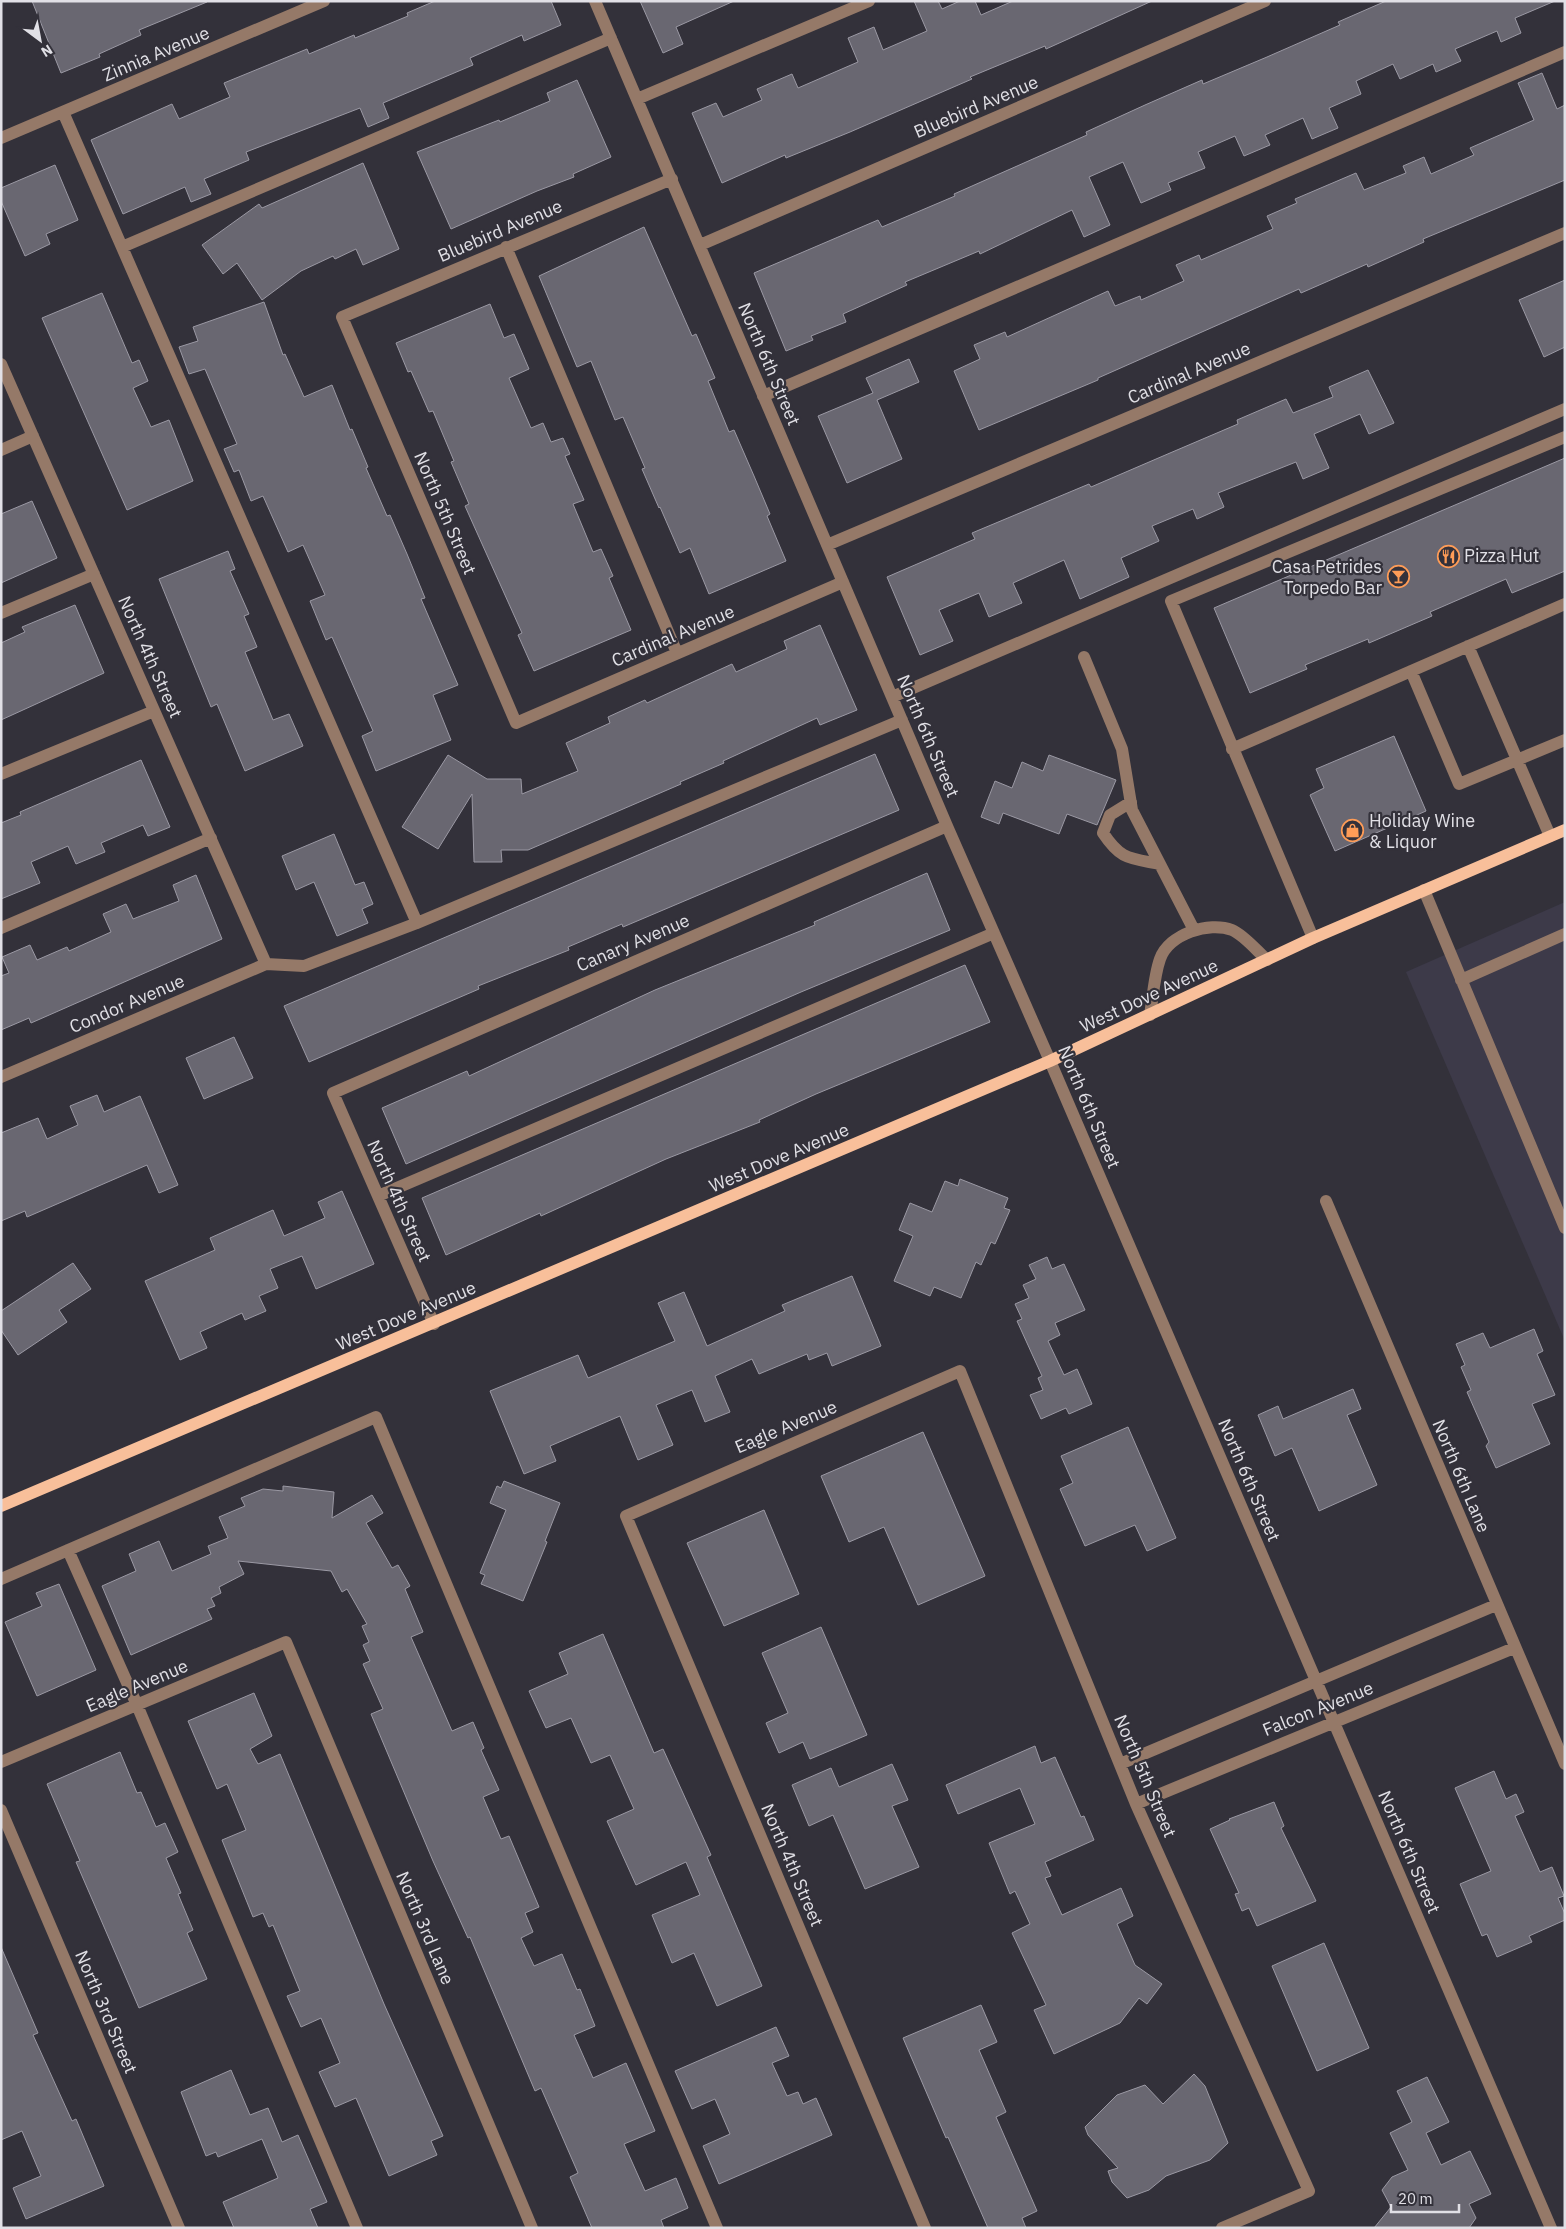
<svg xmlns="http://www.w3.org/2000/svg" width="1566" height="2229" font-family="'IBM Plex Sans',sans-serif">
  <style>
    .built { fill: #3d3a49 }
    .building { fill: #696771; stroke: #9b99a4 }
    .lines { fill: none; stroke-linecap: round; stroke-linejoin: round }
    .minor { stroke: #957968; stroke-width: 12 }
    .major { stroke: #f8bf9a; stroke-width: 12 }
    .labels { text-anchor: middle; stroke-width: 4.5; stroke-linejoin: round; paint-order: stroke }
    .street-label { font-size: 18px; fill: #e1e0e6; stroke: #33313a }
    .poi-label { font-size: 18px; fill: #e1e0e6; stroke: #33313a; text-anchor: start }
  </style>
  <rect width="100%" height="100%" fill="#33313a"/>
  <path class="built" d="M 1565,902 L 1565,1341 L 1406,972 Z"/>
  <path class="building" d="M 32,1 L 207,1 L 207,2 L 139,30 L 141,35 L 99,54 L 100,57 L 61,73 Z
    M 435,1 L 551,1 L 561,25 L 524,41 L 522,35 L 470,58 L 473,65 L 383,103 L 389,118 L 368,127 L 360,108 L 246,152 L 249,160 L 204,179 L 211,194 L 191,202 L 185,187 L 123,214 L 91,140 L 172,104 L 179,119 L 230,97 L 224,83 L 307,49 L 309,54 L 354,35 L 355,38 L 408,16 L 407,13 Z
    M 640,1 L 734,1 L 676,27 L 683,44 L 663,53 Z
    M 914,1 L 938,1 L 942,9 L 960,1 L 975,1 L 981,15 L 1013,1 L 1152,1 L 1046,49 L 1045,46 L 970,77 L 972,79 L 850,132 L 786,158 L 785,155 L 722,183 L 692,113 L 716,103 L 723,117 L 762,100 L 757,89 L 792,74 L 798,88 L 858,62 L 848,38 L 874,27 L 883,50 L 927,31 Z
    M 1386,1 L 1555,1 L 1515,18 L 1521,33 L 1501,42 L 1497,31 L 1455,49 L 1461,61 L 1436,72 L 1433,64 L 1400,79 L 1393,64 L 1356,81 L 1361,94 L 1329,108 L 1338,128 L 1312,139 L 1303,118 L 1265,135 L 1270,145 L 1244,156 L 1235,136 L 1198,152 L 1205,168 L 1168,183 L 1171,190 L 1141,203 L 1123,162 L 1089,177 L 1110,225 L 1084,237 L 1072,210 L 980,254 L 979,251 L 905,282 L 907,285 L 843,314 L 846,322 L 811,336 L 813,340 L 786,351 L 754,273 L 878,220 L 882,227 L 955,196 L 954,194 L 1087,135 L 1086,132 L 1145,105 L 1202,80 L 1203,84 L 1267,57 L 1340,25 L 1338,22 Z
    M 1542,73 L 1557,109 L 1565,105 L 1565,180 L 1423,239 L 1424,242 L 1368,267 L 1367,264 L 1301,293 L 1299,289 L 1098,378 L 1098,380 L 979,430 L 954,371 L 980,359 L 974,345 L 1005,332 L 1007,337 L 1108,291 L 1115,306 L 1140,296 L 1141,300 L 1184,281 L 1176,265 L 1199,255 L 1201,260 L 1273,229 L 1267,216 L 1297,203 L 1295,199 L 1356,173 L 1364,190 L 1406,173 L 1403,166 L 1424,157 L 1431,174 L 1474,155 L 1470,148 L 1534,120 L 1518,83 Z
    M 577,80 L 611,157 L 573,174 L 574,177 L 537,191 L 451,229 L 417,152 L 499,120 L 500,122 L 550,101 L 547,93 Z
    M 363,163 L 399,249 L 363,265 L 356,249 L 335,259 L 333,256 L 301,271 L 262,300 L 237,263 L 223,274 L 202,245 L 259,204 L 262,208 Z
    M 55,165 L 78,220 L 46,234 L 50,244 L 25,256 L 1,201 L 1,188 Z
    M 644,227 L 692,336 L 696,334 L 715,378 L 708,381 L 729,432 L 734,430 L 754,476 L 770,514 L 767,516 L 786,561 L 709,594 L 690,548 L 680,553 L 660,507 L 659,508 L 642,469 L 645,468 L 623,417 L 615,420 L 591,361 L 577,367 L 539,276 Z
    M 1565,280 L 1565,347 L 1544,357 L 1519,300 Z
    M 102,293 L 132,363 L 139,360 L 148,381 L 133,388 L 151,427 L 169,420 L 193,481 L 127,510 L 42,318 Z
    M 264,302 L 283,355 L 285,354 L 304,397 L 332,385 L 350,430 L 352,429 L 368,467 L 366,468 L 387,516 L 390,515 L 407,554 L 425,598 L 421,599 L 458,685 L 433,695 L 451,740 L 376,771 L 362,736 L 373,731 L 332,637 L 326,640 L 310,601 L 325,595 L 303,545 L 288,552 L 263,496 L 251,501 L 239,470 L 234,472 L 224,449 L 237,444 L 205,369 L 189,374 L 179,347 L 198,341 L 193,327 Z
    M 490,304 L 504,338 L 514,334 L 529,369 L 509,378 L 531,428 L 543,423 L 551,442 L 563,438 L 570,454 L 565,456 L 584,500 L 573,504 L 593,552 L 601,549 L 613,576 L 609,578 L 631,630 L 534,671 L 518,635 L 522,633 L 465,506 L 469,504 L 451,462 L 454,461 L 433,411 L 429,412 L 411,371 L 408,372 L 396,343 Z
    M 909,359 L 919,382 L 877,400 L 902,459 L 847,483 L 818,416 L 873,393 L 866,378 Z
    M 1368,370 L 1394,423 L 1369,434 L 1360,414 L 1314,434 L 1329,468 L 1303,479 L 1296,462 L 1218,493 L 1224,507 L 1197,519 L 1193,509 L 1152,526 L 1159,541 L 1121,558 L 1129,577 L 1080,599 L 1064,560 L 1013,583 L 1022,603 L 989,617 L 979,593 L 939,610 L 953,641 L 920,655 L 887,577 L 975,539 L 972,533 L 1089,484 L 1091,487 L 1170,453 L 1238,424 L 1237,420 L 1286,399 L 1293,413 L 1333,397 L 1329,387 Z
    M 1565,458 L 1565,571 L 1512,593 L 1506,579 L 1430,612 L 1432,616 L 1369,643 L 1368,639 L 1305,665 L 1307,669 L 1250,693 L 1214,608 Z
    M 32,501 L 57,558 L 1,583 L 1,514 Z
    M 228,551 L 235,569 L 230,571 L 249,614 L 244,616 L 257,647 L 245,652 L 273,720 L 289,714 L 303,746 L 245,771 L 217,704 L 211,707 L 159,579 Z
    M 75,605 L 104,673 L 1,720 L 1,643 L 25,632 L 22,627 Z
    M 820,625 L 857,710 L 820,725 L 817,718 L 723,761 L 724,763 L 680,782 L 681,784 L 528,850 L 501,850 L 502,862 L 474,862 L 472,794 L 438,849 L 402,827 L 448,755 L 487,779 L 521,779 L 522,794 L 578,771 L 566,743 L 610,723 L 608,717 L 645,700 L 647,703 L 732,664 L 736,672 L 787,649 L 784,641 Z
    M 1394,736 L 1426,811 L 1335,851 L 1310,795 L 1324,788 L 1316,769 Z
    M 875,754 L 899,810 L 623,927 L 622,924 L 568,947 L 569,950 L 478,986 L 479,989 L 309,1062 L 284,1006 Z
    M 1049,755 L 1116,780 L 1097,825 L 1067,814 L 1059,834 L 1003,813 L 999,824 L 981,817 L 995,781 L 1012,788 L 1022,762 L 1043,771 Z
    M 141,760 L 170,827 L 148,836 L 143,825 L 101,843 L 105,852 L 76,864 L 68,846 L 31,862 L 40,883 L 1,899 L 1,823 L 21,815 L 20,812 Z
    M 334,834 L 355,885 L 364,882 L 373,904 L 362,909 L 368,923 L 337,936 L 314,882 L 296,890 L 282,856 Z
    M 927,873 L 950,930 L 801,992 L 406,1164 L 382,1108 L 467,1071 L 469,1076 L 655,990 L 815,925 L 814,922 Z
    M 196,875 L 222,939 L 31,1023 L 29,1018 L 1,1030 L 1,976 L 9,973 L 2,957 L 30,945 L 37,960 L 67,947 L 69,951 L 111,932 L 103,914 L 126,904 L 133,919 L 179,901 L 173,885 Z
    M 965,965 L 990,1022 L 816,1094 L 759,1120 L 760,1122 L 666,1159 L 541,1216 L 540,1213 L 446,1255 L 422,1198 Z
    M 234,1037 L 253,1078 L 204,1099 L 186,1058 Z
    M 97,1095 L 104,1112 L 140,1096 L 178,1185 L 159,1193 L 147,1165 L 27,1217 L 25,1211 L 1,1221 L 1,1133 L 38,1118 L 47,1139 L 78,1125 L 70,1106 Z
    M 960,1179 L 1008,1198 L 1004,1208 L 1010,1210 L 995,1244 L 991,1242 L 981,1265 L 976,1262 L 961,1298 L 934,1287 L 930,1296 L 894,1281 L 913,1236 L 899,1230 L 910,1203 L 932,1212 L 945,1181 L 958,1186 Z
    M 342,1191 L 374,1264 L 316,1289 L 302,1256 L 270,1269 L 278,1288 L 259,1296 L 266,1311 L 245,1320 L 242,1313 L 200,1332 L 207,1348 L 180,1360 L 145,1281 L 215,1250 L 210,1238 L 273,1210 L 284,1236 L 325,1218 L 318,1202 Z
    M 1047,1257 L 1052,1269 L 1064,1264 L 1085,1310 L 1055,1323 L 1060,1335 L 1048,1341 L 1064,1375 L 1077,1369 L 1092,1404 L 1069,1414 L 1066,1408 L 1041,1419 L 1030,1395 L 1043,1390 L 1038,1378 L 1042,1376 L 1017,1321 L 1022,1319 L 1015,1304 L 1029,1298 L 1023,1285 L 1036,1279 L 1029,1265 Z
    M 73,1263 L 91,1289 L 59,1310 L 67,1322 L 18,1355 L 1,1330 L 1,1311 Z
    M 852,1276 L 881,1346 L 832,1366 L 827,1353 L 809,1360 L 807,1354 L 759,1374 L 752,1359 L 715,1376 L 730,1412 L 705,1422 L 692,1390 L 656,1405 L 673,1445 L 638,1460 L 620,1416 L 550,1446 L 556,1461 L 524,1474 L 490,1391 L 578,1355 L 588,1378 L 675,1341 L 658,1303 L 684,1292 L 707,1346 L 785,1311 L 782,1305 Z
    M 1534,1329 L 1543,1351 L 1537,1354 L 1555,1395 L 1532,1404 L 1550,1444 L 1496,1468 L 1486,1446 L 1489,1442 L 1467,1392 L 1471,1390 L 1461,1367 L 1465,1365 L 1456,1344 L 1483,1333 L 1490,1348 Z
    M 1353,1389 L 1361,1409 L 1347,1415 L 1377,1485 L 1319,1511 L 1292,1448 L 1275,1456 L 1258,1415 L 1278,1406 L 1283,1419 Z
    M 1128,1427 L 1176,1538 L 1147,1551 L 1135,1525 L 1085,1546 L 1060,1489 L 1073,1483 L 1061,1456 Z
    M 923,1432 L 985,1576 L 918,1605 L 884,1527 L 849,1542 L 821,1476 Z
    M 504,1481 L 560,1503 L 545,1541 L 547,1542 L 523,1601 L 481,1584 L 485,1575 L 480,1573 L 506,1510 L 490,1503 L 497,1486 L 501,1488 Z
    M 283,1486 L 334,1492 L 332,1518 L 372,1495 L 383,1513 L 366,1523 L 392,1568 L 398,1565 L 410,1586 L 405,1589 L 423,1632 L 411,1637 L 452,1731 L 473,1722 L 484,1748 L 481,1750 L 499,1790 L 483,1797 L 501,1839 L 509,1836 L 539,1907 L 525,1913 L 533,1932 L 521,1938 L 534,1966 L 562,1954 L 577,1990 L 580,1989 L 595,2026 L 574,2035 L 593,2078 L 626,2063 L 655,2131 L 624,2144 L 645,2191 L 676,2178 L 688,2208 L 661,2220 L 664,2228 L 592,2228 L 570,2177 L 578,2173 L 541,2088 L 535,2091 L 470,1937 L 468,1938 L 433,1861 L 371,1714 L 383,1709 L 363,1664 L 370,1661 L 363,1645 L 369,1642 L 362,1626 L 367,1624 L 347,1589 L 342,1592 L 331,1571 L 238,1561 L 244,1574 L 219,1587 L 221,1593 L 211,1598 L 215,1606 L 207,1609 L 212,1619 L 131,1655 L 102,1586 L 136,1571 L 129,1554 L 159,1541 L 172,1571 L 211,1554 L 208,1546 L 228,1538 L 219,1517 L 245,1506 L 241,1498 L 263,1489 L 283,1491 Z
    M 764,1510 L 799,1594 L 724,1626 L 687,1543 Z
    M 59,1584 L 96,1670 L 37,1696 L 5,1622 L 42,1606 L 36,1593 Z
    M 821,1627 L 867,1735 L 810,1759 L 803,1742 L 779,1753 L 766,1723 L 788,1713 L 762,1653 Z
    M 603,1634 L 654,1753 L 663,1749 L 711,1855 L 707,1857 L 762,1986 L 717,2006 L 694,1953 L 672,1963 L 652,1915 L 700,1895 L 686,1862 L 636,1885 L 607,1821 L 634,1809 L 610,1755 L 591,1763 L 571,1718 L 546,1728 L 529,1691 L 568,1674 L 559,1653 Z
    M 254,1693 L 272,1736 L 250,1749 L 258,1764 L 280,1754 L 384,2004 L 443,2136 L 431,2141 L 437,2155 L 389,2176 L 356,2098 L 335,2107 L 319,2072 L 340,2063 L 321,2018 L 301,2027 L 287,1996 L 300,1991 L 273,1925 L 269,1927 L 263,1913 L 253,1917 L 222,1840 L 246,1830 L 227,1784 L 217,1789 L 188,1721 Z
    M 1035,1746 L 1041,1763 L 1055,1757 L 1081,1817 L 1084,1816 L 1094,1840 L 1045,1862 L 1051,1876 L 1045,1878 L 1062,1915 L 1121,1888 L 1133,1916 L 1117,1924 L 1135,1965 L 1162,1984 L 1147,2004 L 1139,1998 L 1120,2023 L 1054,2054 L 1034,2010 L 1046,2005 L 1012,1933 L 1030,1924 L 1015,1891 L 1010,1894 L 989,1843 L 1035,1824 L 1020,1788 L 958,1814 L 946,1785 Z
    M 120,1752 L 137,1793 L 141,1792 L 156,1827 L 165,1823 L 178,1852 L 166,1858 L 181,1893 L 178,1894 L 193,1930 L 187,1933 L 207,1979 L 139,2008 L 76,1862 L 80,1861 L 47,1784 Z
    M 892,1764 L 908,1800 L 892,1806 L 919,1867 L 865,1889 L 833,1815 L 809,1826 L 792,1785 L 831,1768 L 839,1787 Z
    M 1494,1771 L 1506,1799 L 1516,1794 L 1524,1812 L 1515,1816 L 1540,1872 L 1552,1867 L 1564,1896 L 1558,1898 L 1565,1914 L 1565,1920 L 1529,1936 L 1532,1942 L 1497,1957 L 1487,1934 L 1482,1936 L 1460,1884 L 1491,1871 L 1455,1788 Z
    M 1274,1802 L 1284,1826 L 1281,1828 L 1316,1901 L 1257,1926 L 1249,1908 L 1242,1911 L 1235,1894 L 1239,1893 L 1210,1829 L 1230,1820 L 1229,1819 Z
    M 1324,1943 L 1369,2048 L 1317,2071 L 1272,1966 Z
    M 1,1947 L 38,2033 L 33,2035 L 72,2121 L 76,2119 L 104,2186 L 26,2219 L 13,2188 L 41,2176 L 22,2131 L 1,2140 Z
    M 981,2005 L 997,2042 L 979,2050 L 1006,2112 L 996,2117 L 1037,2211 L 1022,2218 L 1026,2228 L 988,2228 L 948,2137 L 946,2138 L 903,2038 Z
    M 776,2027 L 789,2056 L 772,2063 L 787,2096 L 798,2092 L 803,2104 L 816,2098 L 832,2135 L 719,2184 L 703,2146 L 730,2134 L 715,2099 L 692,2109 L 675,2071 Z
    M 231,2070 L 250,2115 L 268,2108 L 282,2142 L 298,2135 L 327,2202 L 310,2209 L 318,2228 L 234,2228 L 223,2202 L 278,2178 L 262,2139 L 218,2157 L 216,2152 L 206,2156 L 181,2092 Z
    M 1194,2074 L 1205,2086 L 1228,2143 L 1210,2160 L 1166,2176 L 1149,2190 L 1127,2198 L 1112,2182 L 1108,2171 L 1118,2168 L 1088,2135 L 1085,2127 L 1117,2095 L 1145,2085 L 1163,2104 Z
    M 1427,2077 L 1449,2122 L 1426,2133 L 1441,2165 L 1470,2151 L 1491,2194 L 1469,2204 L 1476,2218 L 1469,2228 L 1374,2228 L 1391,2207 L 1382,2190 L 1392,2177 L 1408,2170 L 1390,2133 L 1412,2122 L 1397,2091 Z"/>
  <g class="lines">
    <path class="minor" d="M 595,1 L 947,826 L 1050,1061 L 1551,2228
      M 637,99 L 869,1
      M 63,112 L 417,923
      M 1,138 L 324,1
      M 672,179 L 342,317 L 516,723 L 843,582
      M 700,245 L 1265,1
      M 122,247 L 611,38
      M 506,247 L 677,653
      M 1,364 L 266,964
      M 763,396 L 1565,52
      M 1,450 L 33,436
      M 827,545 L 1565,233
      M 1,613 L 94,574
      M 1468,646 L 1550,836
      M 1084,657 L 1122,749 L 1132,810 L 1194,930
      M 1411,671 L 1459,784 L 1565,740
      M 892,697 L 1565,409
      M 1232,749 L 1565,604
      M 1,774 L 154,711
      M 1131,802 L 1110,815 L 1103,833 C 1121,860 1129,858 1160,864
      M 1424,890 L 1565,1228
      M 1,928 L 211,838
      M 1313,938 L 1171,601 L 1565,437
      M 1461,980 L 1565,934
      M 1150,1015 C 1153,997 1154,976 1160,959 C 1169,934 1209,921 1232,930 C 1244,935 1257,951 1267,960
      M 1,1077 L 266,964 L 304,966 L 417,923 L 902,720
      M 378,1196 L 994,933
      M 1326,1201 L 1565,1764
      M 434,1324 L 333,1093 L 947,826
      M 68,1550 L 137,1705 L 357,2228
      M 1,1579 L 376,1417 L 717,2228
      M 1,1762 L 286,1642 L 532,2228
      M 1120,1764 L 1496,1605
      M 1136,1804 L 1514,1648
      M 1,1810 L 179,2228
      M 925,2228 L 626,1516 L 960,1371 L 1136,1804 L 1309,2191 L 1222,2228"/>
    <path class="major" d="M 1,1506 L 1050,1061 L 1313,938 L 1565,830"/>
  </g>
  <defs>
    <symbol id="restaurant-ring" viewBox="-11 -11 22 22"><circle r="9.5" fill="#33313a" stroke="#fe9c57" stroke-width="1.5"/><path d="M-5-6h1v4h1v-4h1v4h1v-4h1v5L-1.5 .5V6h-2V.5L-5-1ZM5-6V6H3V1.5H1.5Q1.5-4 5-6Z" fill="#fe9c57"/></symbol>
    <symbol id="bar-ring" viewBox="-11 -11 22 22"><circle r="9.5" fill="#33313a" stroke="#fe9c57" stroke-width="1.5"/><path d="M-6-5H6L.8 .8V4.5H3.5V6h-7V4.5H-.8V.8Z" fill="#fe9c57"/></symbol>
    <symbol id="shop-ring" viewBox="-11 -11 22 22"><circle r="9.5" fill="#33313a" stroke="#fe9c57" stroke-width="1.5"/><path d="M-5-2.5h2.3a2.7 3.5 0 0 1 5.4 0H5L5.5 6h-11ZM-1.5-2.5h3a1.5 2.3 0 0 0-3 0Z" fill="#fe9c57"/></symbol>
  </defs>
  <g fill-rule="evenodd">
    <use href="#restaurant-ring" x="1436" y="544" width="25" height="25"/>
    <use href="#bar-ring" x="1386" y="564" width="25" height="25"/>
    <use href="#shop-ring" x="1340" y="818" width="25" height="25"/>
  </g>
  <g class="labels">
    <g class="street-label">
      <text transform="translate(156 54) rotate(-23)" y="6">Zinnia Avenue</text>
      <text transform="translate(976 107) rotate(-23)" y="6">Bluebird Avenue</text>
      <text transform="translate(500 231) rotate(-23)" y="6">Bluebird Avenue</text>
      <text transform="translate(769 364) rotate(67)" y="6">North 6th Street</text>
      <text transform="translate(1189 373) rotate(-23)" y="6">Cardinal Avenue</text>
      <text transform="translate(445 513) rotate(67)" y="6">North 5th Street</text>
      <text transform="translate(673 636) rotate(-23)" y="6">Cardinal Avenue</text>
      <text transform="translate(150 657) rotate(66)" y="6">North 4th Street</text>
      <text transform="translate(928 736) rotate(67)" y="6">North 6th Street</text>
      <text transform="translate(633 943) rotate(-23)" y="6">Canary Avenue</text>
      <text transform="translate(1149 996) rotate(-25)" y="6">West Dove Avenue</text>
      <text transform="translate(127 1004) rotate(-23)" y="6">Condor Avenue</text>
      <text transform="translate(1089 1107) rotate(67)" y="6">North 6th Street</text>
      <text transform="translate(779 1158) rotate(-23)" y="6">West Dove Avenue</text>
      <text transform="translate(399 1201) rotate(66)" y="6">North 4th Street</text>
      <text transform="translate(406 1316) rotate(-23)" y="6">West Dove Avenue</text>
      <text transform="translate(786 1427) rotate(-23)" y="6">Eagle Avenue</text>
      <text transform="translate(1461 1476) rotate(67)" y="6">North 6th Lane</text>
      <text transform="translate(1249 1480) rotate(67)" y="6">North 6th Street</text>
      <text transform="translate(137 1686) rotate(-23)" y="6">Eagle Avenue</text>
      <text transform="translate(1318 1709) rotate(-22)" y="6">Falcon Avenue</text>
      <text transform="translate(1145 1776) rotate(67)" y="6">North 5th Street</text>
      <text transform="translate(1409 1852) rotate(67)" y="6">North 6th Street</text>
      <text transform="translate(792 1865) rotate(67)" y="6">North 4th Street</text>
      <text transform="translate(425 1928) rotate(67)" y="6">North 3rd Lane</text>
      <text transform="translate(106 2012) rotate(67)" y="6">North 3rd Street</text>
    </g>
    <g class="poi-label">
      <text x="1464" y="562">Pizza Hut</text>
      <text x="1382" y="573" text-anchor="end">Casa Petrides<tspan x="1382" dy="21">Torpedo Bar</tspan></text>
      <text x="1369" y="827">Holiday Wine<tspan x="1369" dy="21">&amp; Liquor</tspan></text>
    </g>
  </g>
  <rect width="1566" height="2229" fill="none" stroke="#e1e0e6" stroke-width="5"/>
  <g transform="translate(40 40) rotate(148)" stroke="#33313a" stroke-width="4" paint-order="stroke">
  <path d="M0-4L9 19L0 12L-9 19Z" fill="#e1e0e6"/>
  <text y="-8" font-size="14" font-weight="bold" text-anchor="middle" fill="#e1e0e6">N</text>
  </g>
  <path d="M1391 2204v8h68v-8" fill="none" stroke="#e1e0e6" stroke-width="2.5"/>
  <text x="1398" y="2204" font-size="15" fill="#e1e0e6" stroke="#33313a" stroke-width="4" paint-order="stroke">20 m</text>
</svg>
